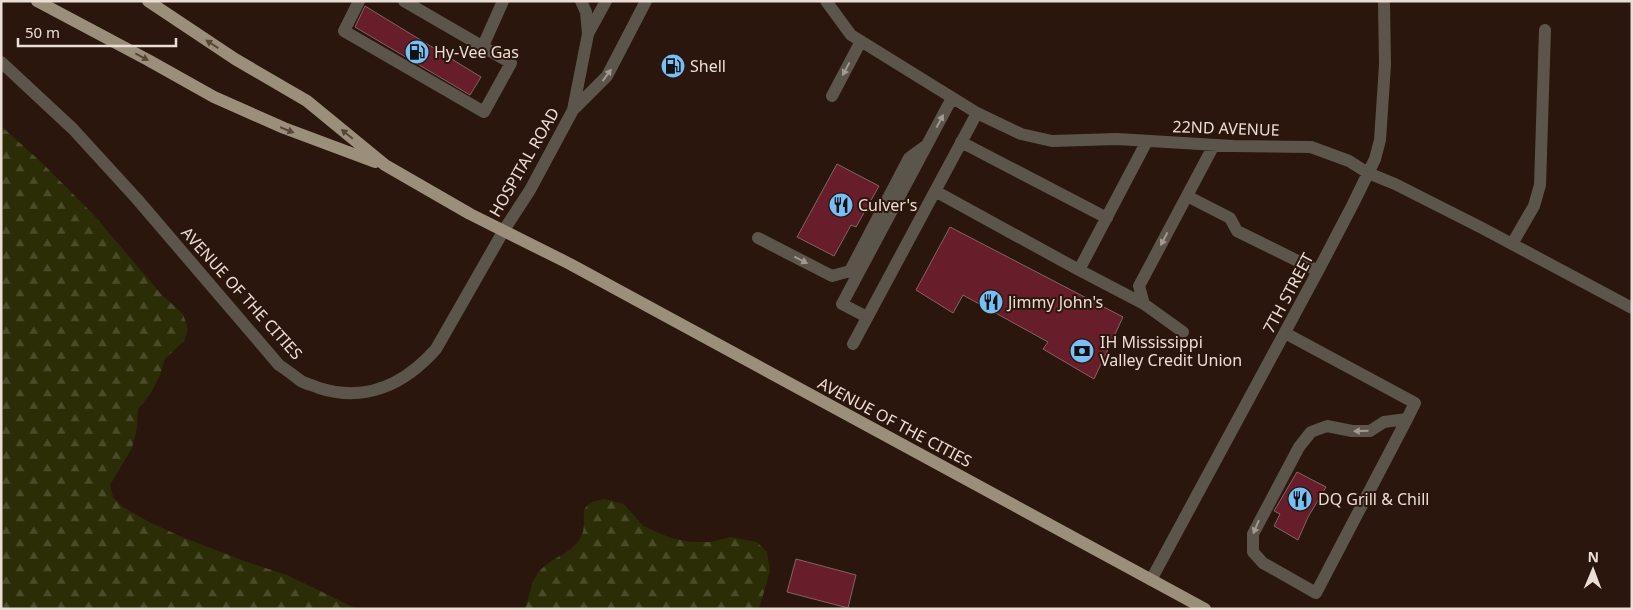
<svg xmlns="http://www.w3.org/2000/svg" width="1633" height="610" font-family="'Noto Sans',sans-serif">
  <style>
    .forest { fill: url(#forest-firs) }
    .building { fill: #671d2a; stroke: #826466 }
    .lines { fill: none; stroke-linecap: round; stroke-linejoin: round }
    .minor { stroke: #5b554b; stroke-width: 12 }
    .major { stroke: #9b8f7b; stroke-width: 12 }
    .oneway { fill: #574638 }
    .oneway2 { fill: #a49990 }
    .labels { text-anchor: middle; stroke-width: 4; stroke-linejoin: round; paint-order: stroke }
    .poi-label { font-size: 16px; fill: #ecddd6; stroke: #2a160c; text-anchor: start }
    .street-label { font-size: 16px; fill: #ecddd6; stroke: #2a160c }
  </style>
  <defs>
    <pattern id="forest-firs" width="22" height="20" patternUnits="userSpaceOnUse" patternTransform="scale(1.25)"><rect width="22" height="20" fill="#2b2d06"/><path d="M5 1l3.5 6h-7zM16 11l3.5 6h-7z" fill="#4a4b2a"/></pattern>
  </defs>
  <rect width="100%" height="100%" fill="#2a160c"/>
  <path class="forest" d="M 1,126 L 41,162 L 92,213 L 161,294 L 183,314 L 188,329 L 184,341 L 165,359 L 160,375 L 151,393 L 138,409 L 137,428 L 132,448 L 110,485 L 113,497 L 123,507 L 149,522 L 182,537 L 247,562 L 287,575 L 357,609 L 1,609 Z
    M 605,499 L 624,504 L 643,526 L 671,538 L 691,542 L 710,542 L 731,537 L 757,542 L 767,552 L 770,571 L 759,609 L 525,609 C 529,599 530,585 536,576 C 546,559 570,555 580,539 C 591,521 571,503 605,499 Z"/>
  <path class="building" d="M 365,6 L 481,77 L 470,95 L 355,27 Z
    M 837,164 L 879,186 L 856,227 L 851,225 L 834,256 L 797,237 Z
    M 950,227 L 1123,317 L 1094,379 L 1043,349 L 1048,342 L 963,295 L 953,313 L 916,290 Z
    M 1297,472 L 1326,487 L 1308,517 L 1298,540 L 1274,526 L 1280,514 L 1274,511 Z
    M 796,559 L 856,575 L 848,608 L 787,592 Z"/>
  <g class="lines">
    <path class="minor" d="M 359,1 L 344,31 L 484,112 L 511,63 L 404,1
      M 581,1 L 586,12 L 588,34
      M 826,1 L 851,35 L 977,113 L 1021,134 L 1052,141 L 1117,139 L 1233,146 L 1311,147 L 1349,161 L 1368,173 L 1395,184 L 1482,228 L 1632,308
      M 483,46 L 503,1
      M 1,62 L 73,129 L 137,199 L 279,365 C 287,370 294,376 301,381 C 306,384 313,385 319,388 C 366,403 405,384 436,349 L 504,230 L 530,190 L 573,110 L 607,76 L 646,1
      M 832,96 L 861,41
      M 573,110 L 588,34 L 606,1
      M 961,142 L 1107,218
      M 935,191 L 1079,270 L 1147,141
      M 1187,196 L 1230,218 L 1237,231 L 1318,271
      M 758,238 L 832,276 L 850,271 L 909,158 L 924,147
      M 1512,244 L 1534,206 L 1540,185 L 1545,30
      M 1079,270 L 1144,304 L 1183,332
      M 1144,304 L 1139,286 L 1214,145
      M 867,317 L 842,304 L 952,98
      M 1285,333 L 1415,403 L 1407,419 L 1316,593 L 1263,563 L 1253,552 L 1253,534 L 1299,447 L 1311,432 L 1327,426 L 1352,431 L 1370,431 L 1384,422 L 1407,419
      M 853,344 L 977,113
      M 1151,580 L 1318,271 L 1353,204 L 1375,159 L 1380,140 L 1385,65 L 1384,1"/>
    <path class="major" d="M 37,1 L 148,60 L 214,97 L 284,128 L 375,162
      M 148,1 L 235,59 L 307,101 L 385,165 L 470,214 L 570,264 L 1205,609"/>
  </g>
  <defs><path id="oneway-solid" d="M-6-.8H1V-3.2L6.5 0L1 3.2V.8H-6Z" transform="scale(1.25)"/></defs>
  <g class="oneway">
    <use href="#oneway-solid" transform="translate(212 44) rotate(-147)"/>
    <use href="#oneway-solid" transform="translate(142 57) rotate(28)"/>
    <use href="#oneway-solid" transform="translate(287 130) rotate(22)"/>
    <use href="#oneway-solid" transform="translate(347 134) rotate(-141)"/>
  </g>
  <g class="oneway2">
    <use href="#oneway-solid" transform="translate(846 69) rotate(118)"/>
    <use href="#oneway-solid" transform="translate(607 75) rotate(-54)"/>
    <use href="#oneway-solid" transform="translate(940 121) rotate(-62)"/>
    <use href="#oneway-solid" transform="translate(1164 239) rotate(118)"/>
    <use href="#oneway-solid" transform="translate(801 260) rotate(27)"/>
    <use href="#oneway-solid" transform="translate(1361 431) rotate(179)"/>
    <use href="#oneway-solid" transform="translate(1256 527) rotate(113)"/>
  </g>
  <defs>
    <symbol id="fuel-disc" viewBox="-11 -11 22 22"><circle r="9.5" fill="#76c0f7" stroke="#2a160c"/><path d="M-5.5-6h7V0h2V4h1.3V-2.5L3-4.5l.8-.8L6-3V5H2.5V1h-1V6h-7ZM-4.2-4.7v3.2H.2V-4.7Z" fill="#111"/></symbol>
    <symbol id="restaurant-disc" viewBox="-11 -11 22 22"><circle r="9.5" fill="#76c0f7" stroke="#2a160c"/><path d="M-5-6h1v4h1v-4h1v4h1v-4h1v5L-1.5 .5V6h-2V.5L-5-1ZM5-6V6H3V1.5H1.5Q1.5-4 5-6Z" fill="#111"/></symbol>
    <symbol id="bank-disc" viewBox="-11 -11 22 22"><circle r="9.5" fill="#76c0f7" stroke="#2a160c"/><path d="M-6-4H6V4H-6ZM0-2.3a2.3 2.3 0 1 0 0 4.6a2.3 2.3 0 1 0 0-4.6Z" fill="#111"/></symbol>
  </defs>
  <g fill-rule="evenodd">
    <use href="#fuel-disc" x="403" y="38" width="28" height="28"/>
    <use href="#fuel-disc" x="659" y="52" width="28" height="28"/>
    <use href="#restaurant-disc" x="827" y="191" width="28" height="28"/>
    <use href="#restaurant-disc" x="977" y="288" width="28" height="28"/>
    <use href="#bank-disc" x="1068" y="337" width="28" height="28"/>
    <use href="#restaurant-disc" x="1286" y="485" width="28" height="28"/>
  </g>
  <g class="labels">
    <g class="poi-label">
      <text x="434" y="58">Hy-Vee Gas</text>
      <text x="690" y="72">Shell</text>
      <text x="858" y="211">Culver's</text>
      <text x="1008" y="308">Jimmy John's</text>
      <text x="1100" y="348">IH Mississippi<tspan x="1100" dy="18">Valley Credit Union</tspan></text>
      <text x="1318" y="505">DQ Grill &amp; Chill</text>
    </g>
    <g class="street-label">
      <text transform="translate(1226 128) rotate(2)" y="6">22ND AVENUE</text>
      <text transform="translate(524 162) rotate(-60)" y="6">HOSPITAL ROAD</text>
      <text transform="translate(242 293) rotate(48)" y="6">AVENUE OF THE CITIES</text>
      <text transform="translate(1288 293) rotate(-62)" y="6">7TH STREET</text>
      <text transform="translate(895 422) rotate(28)" y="6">AVENUE OF THE CITIES</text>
    </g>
  </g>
  <rect width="1633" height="610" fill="none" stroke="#ecddd6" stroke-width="5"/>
  <g transform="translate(1593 570) rotate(1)" stroke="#2a160c" stroke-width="4" paint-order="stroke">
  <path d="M0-4L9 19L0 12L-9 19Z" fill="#ecddd6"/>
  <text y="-8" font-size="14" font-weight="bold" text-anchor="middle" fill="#ecddd6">N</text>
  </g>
  <path d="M18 38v8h158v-8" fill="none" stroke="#ecddd6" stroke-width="2.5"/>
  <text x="25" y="38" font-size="15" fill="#ecddd6" stroke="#2a160c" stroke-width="4" paint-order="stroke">50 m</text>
</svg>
